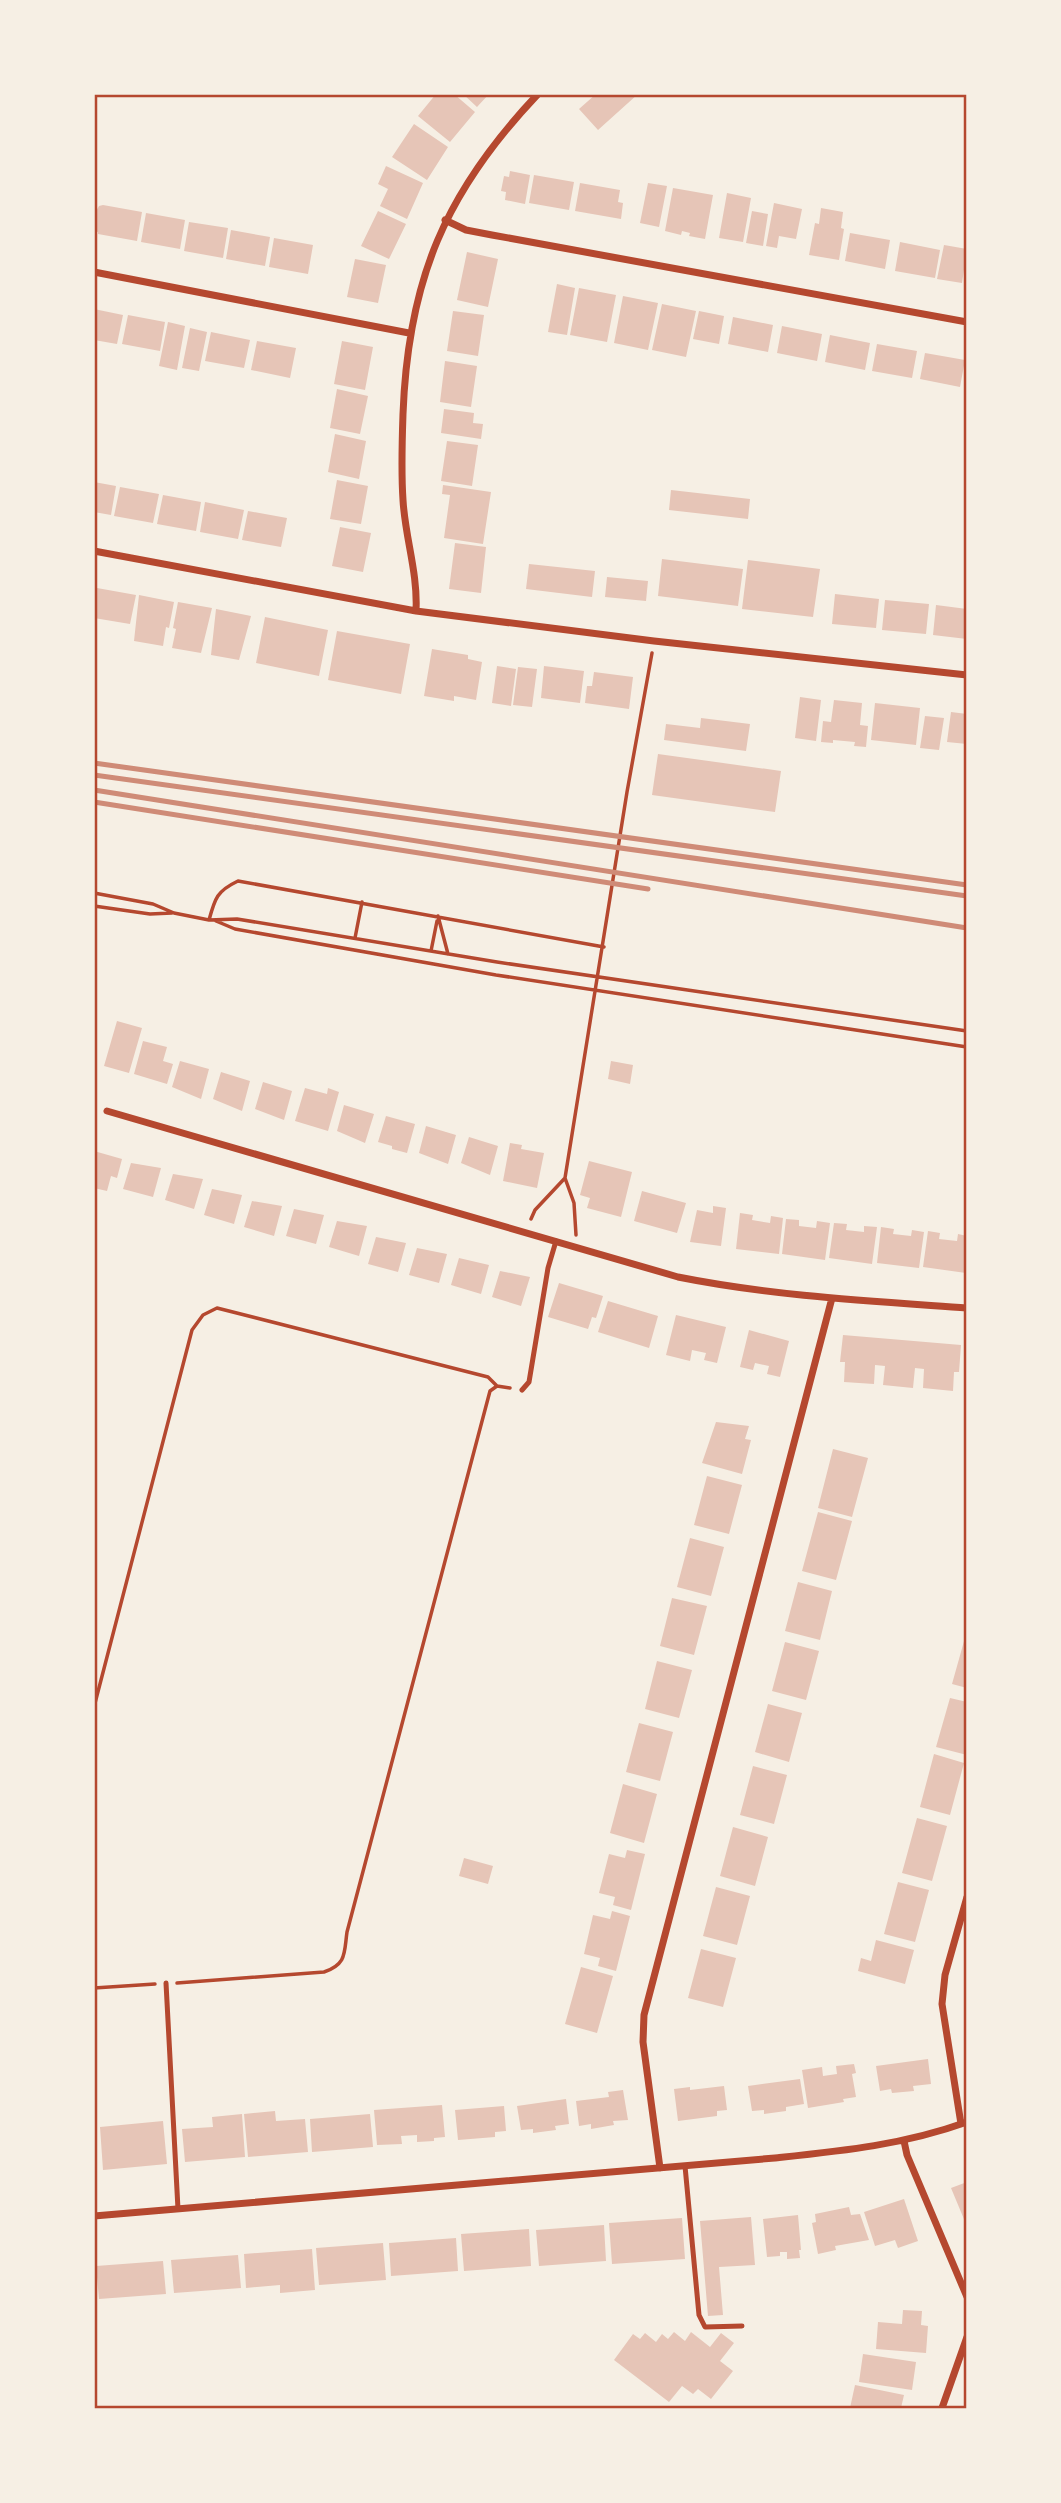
<svg xmlns="http://www.w3.org/2000/svg" width="1061" height="2503" font-family="Montserrat,sans-serif">
  <style>
    .building { fill: #e6c5b7 }
    .lines { fill: none; stroke-linecap: round; stroke-linejoin: round }
    .path { stroke: #b5482f; stroke-width: 3.5 }
    .service { stroke: #b5482f; stroke-width: 5 }
    .minor { stroke: #b5482f; stroke-width: 7 }
    .rail { stroke: #cf8b77; stroke-width: 5 }
    .neatline { fill: none; stroke: #b5482f; stroke-width: 2.5 }
  </style>
  <rect width="100%" height="100%" fill="#f6efe4"/>
  <path class="building" d="M 436,94 L 454,94 L 475,112 L 450,142 L 418,116 Z
    M 463,94 L 489,94 L 477,107 Z
    M 596,94 L 638,94 L 598,130 L 579,109 Z
    M 414,124 L 448,147 L 427,180 L 392,157 Z
    M 386,166 L 423,183 L 407,219 L 380,206 L 388,189 L 378,184 Z
    M 510,171 L 530,175 L 525,204 L 505,200 L 506,192 L 501,191 L 504,176 L 509,177 Z
    M 534,175 L 574,182 L 569,210 L 529,203 Z
    M 580,183 L 620,190 L 618,202 L 623,203 L 621,219 L 575,211 Z
    M 648,183 L 667,186 L 659,227 L 640,223 Z
    M 673,188 L 713,195 L 705,239 L 689,236 L 690,233 L 682,231 L 681,235 L 665,231 Z
    M 727,193 L 751,198 L 743,242 L 719,238 Z
    M 774,203 L 802,209 L 796,239 L 779,236 L 777,248 L 766,246 Z
    M 103,205 L 142,212 L 137,241 L 98,234 L 98,232 L 94,231 L 94,215 L 99,206 Z
    M 821,208 L 843,212 L 841,228 L 844,229 L 839,260 L 809,255 L 815,223 L 819,224 Z
    M 378,211 L 406,224 L 389,259 L 361,246 Z
    M 752,211 L 768,214 L 763,246 L 746,243 Z
    M 146,213 L 185,220 L 180,249 L 141,242 Z
    M 189,222 L 228,228 L 223,258 L 184,251 Z
    M 231,230 L 270,237 L 265,266 L 226,259 Z
    M 850,233 L 890,240 L 885,269 L 845,261 Z
    M 274,238 L 313,245 L 308,274 L 269,267 Z
    M 900,242 L 940,250 L 935,278 L 895,271 Z
    M 944,245 L 967,249 L 962,283 L 937,279 Z
    M 467,252 L 498,259 L 488,307 L 457,300 Z
    M 355,259 L 386,265 L 378,303 L 347,297 Z
    M 557,284 L 575,288 L 567,335 L 548,332 Z
    M 579,288 L 616,295 L 607,342 L 570,335 Z
    M 623,296 L 658,303 L 648,350 L 614,343 Z
    M 662,304 L 696,311 L 686,357 L 652,350 Z
    M 94,309 L 123,315 L 117,344 L 94,340 Z
    M 453,311 L 484,315 L 478,356 L 447,351 Z
    M 699,311 L 724,316 L 719,344 L 693,339 Z
    M 128,315 L 165,322 L 160,351 L 122,344 Z
    M 733,317 L 773,325 L 768,352 L 728,344 Z
    M 168,322 L 185,326 L 177,370 L 159,366 Z
    M 782,326 L 822,334 L 817,361 L 777,353 Z
    M 190,328 L 207,332 L 199,371 L 182,368 Z
    M 211,332 L 250,340 L 244,368 L 205,361 Z
    M 830,335 L 870,343 L 865,370 L 825,362 Z
    M 257,341 L 296,348 L 290,378 L 251,370 Z
    M 342,341 L 373,347 L 365,390 L 334,384 Z
    M 877,344 L 917,351 L 912,378 L 872,371 Z
    M 925,353 L 965,360 L 960,387 L 920,379 Z
    M 445,361 L 477,366 L 471,407 L 440,402 Z
    M 337,389 L 368,396 L 360,434 L 330,428 Z
    M 444,409 L 474,413 L 473,423 L 483,424 L 481,439 L 441,433 Z
    M 335,434 L 366,441 L 359,479 L 328,472 Z
    M 447,441 L 478,445 L 472,486 L 441,481 Z
    M 337,480 L 368,486 L 361,524 L 330,519 Z
    M 94,482 L 116,486 L 111,515 L 94,512 Z
    M 443,485 L 491,492 L 483,544 L 444,538 L 450,495 L 442,494 Z
    M 120,487 L 159,494 L 153,523 L 114,516 Z
    M 671,490 L 750,499 L 748,519 L 669,510 Z
    M 163,495 L 201,502 L 196,531 L 157,524 Z
    M 205,502 L 244,510 L 238,539 L 200,532 Z
    M 248,511 L 287,518 L 281,547 L 242,540 Z
    M 340,527 L 371,533 L 363,572 L 332,566 Z
    M 455,543 L 486,547 L 481,593 L 449,589 Z
    M 662,559 L 743,569 L 738,606 L 658,596 Z
    M 748,560 L 820,569 L 813,617 L 742,609 Z
    M 529,564 L 595,571 L 592,597 L 526,589 Z
    M 607,577 L 648,581 L 646,601 L 605,597 Z
    M 97,588 L 136,595 L 130,624 L 94,618 Z
    M 835,594 L 879,599 L 876,628 L 832,624 Z
    M 139,595 L 174,602 L 169,628 L 166,627 L 163,646 L 134,641 Z
    M 885,600 L 929,604 L 926,634 L 882,630 Z
    M 178,602 L 212,608 L 201,653 L 172,648 L 176,629 L 173,628 Z
    M 936,605 L 967,609 L 967,639 L 933,635 Z
    M 216,609 L 251,616 L 239,660 L 211,655 Z
    M 265,617 L 328,630 L 319,676 L 256,663 Z
    M 337,631 L 410,644 L 401,694 L 328,680 Z
    M 432,649 L 468,655 L 468,659 L 482,662 L 476,700 L 454,696 L 454,701 L 424,696 Z
    M 497,666 L 516,669 L 511,706 L 492,703 Z
    M 544,666 L 584,671 L 580,703 L 541,698 Z
    M 518,667 L 537,669 L 532,707 L 513,705 Z
    M 594,672 L 633,677 L 629,709 L 585,703 L 587,686 L 592,686 Z
    M 800,697 L 821,700 L 816,741 L 795,738 Z
    M 834,700 L 862,703 L 860,725 L 868,726 L 866,747 L 854,746 L 855,742 L 833,740 L 833,743 L 821,742 L 823,721 L 831,722 Z
    M 875,703 L 920,708 L 916,745 L 871,740 Z
    M 951,712 L 967,714 L 967,744 L 947,742 Z
    M 925,716 L 944,718 L 939,750 L 920,748 Z
    M 701,718 L 750,724 L 746,751 L 664,740 L 666,724 L 700,728 Z
    M 658,754 L 781,771 L 775,812 L 652,795 Z
    M 117,1021 L 142,1028 L 129,1073 L 104,1066 Z
    M 143,1041 L 167,1047 L 163,1061 L 173,1064 L 167,1084 L 134,1074 Z
    M 180,1061 L 209,1069 L 201,1099 L 172,1087 Z
    M 611,1061 L 633,1065 L 630,1084 L 608,1079 Z
    M 221,1072 L 250,1081 L 242,1111 L 213,1099 Z
    M 263,1082 L 292,1091 L 284,1120 L 255,1109 Z
    M 305,1088 L 327,1094 L 328,1088 L 339,1092 L 328,1131 L 295,1121 Z
    M 344,1105 L 374,1114 L 365,1143 L 337,1131 Z
    M 386,1116 L 415,1124 L 407,1153 L 392,1149 L 392,1146 L 378,1142 Z
    M 426,1126 L 456,1135 L 448,1164 L 419,1153 Z
    M 469,1137 L 498,1146 L 490,1175 L 461,1163 Z
    M 510,1143 L 522,1145 L 521,1149 L 544,1153 L 537,1188 L 503,1181 Z
    M 94,1151 L 122,1159 L 117,1178 L 111,1176 L 107,1191 L 94,1188 Z
    M 589,1161 L 632,1172 L 621,1217 L 587,1208 L 590,1198 L 580,1195 Z
    M 131,1163 L 161,1168 L 153,1197 L 123,1189 Z
    M 173,1174 L 203,1179 L 194,1209 L 165,1200 Z
    M 212,1189 L 242,1195 L 234,1224 L 204,1215 Z
    M 642,1191 L 686,1203 L 677,1233 L 634,1221 Z
    M 252,1201 L 282,1206 L 274,1236 L 244,1227 Z
    M 713,1206 L 726,1208 L 721,1246 L 690,1242 L 697,1210 L 713,1213 Z
    M 294,1209 L 324,1215 L 316,1244 L 286,1236 Z
    M 740,1213 L 753,1215 L 752,1220 L 770,1223 L 771,1216 L 783,1218 L 779,1254 L 736,1249 Z
    M 786,1219 L 799,1220 L 799,1226 L 816,1228 L 817,1221 L 830,1223 L 825,1260 L 782,1254 Z
    M 337,1221 L 367,1226 L 359,1256 L 329,1247 Z
    M 834,1223 L 847,1224 L 846,1230 L 864,1232 L 864,1226 L 877,1227 L 872,1264 L 829,1258 Z
    M 881,1227 L 894,1229 L 893,1234 L 911,1236 L 912,1230 L 924,1232 L 919,1268 L 877,1263 Z
    M 928,1231 L 940,1233 L 939,1239 L 957,1241 L 958,1234 L 967,1236 L 966,1273 L 923,1267 Z
    M 376,1237 L 406,1243 L 398,1272 L 368,1264 Z
    M 417,1248 L 447,1254 L 439,1283 L 409,1275 Z
    M 459,1258 L 489,1265 L 481,1294 L 451,1285 Z
    M 500,1271 L 530,1277 L 521,1306 L 492,1297 Z
    M 559,1283 L 603,1296 L 596,1318 L 592,1317 L 588,1329 L 548,1317 Z
    M 608,1301 L 658,1316 L 649,1348 L 598,1332 Z
    M 676,1315 L 726,1327 L 717,1363 L 704,1360 L 706,1353 L 692,1350 L 690,1361 L 666,1355 Z
    M 749,1330 L 789,1341 L 780,1377 L 767,1374 L 769,1366 L 755,1363 L 753,1370 L 740,1367 Z
    M 843,1335 L 961,1345 L 959,1372 L 954,1372 L 953,1391 L 923,1388 L 924,1369 L 915,1368 L 913,1388 L 883,1385 L 885,1366 L 875,1365 L 874,1384 L 844,1382 L 845,1362 L 840,1362 Z
    M 716,1422 L 749,1426 L 745,1439 L 751,1440 L 742,1474 L 702,1463 Z
    M 833,1449 L 868,1458 L 852,1517 L 818,1508 Z
    M 707,1476 L 742,1485 L 729,1534 L 694,1525 Z
    M 818,1512 L 852,1521 L 836,1580 L 802,1571 Z
    M 690,1538 L 724,1547 L 711,1596 L 677,1587 Z
    M 798,1582 L 832,1591 L 820,1640 L 785,1631 Z
    M 672,1598 L 707,1606 L 694,1655 L 660,1646 Z
    M 966,1634 L 967,1635 L 967,1688 L 952,1684 Z
    M 785,1642 L 819,1651 L 806,1700 L 772,1691 Z
    M 657,1661 L 692,1670 L 679,1718 L 645,1709 Z
    M 950,1698 L 967,1702 L 967,1755 L 936,1747 Z
    M 768,1704 L 802,1713 L 789,1762 L 755,1752 Z
    M 639,1723 L 673,1732 L 660,1781 L 626,1772 Z
    M 934,1754 L 964,1763 L 950,1815 L 920,1807 Z
    M 753,1766 L 787,1775 L 774,1824 L 740,1815 Z
    M 623,1784 L 657,1794 L 644,1843 L 610,1833 Z
    M 917,1818 L 947,1826 L 932,1881 L 902,1873 Z
    M 733,1827 L 768,1837 L 755,1886 L 720,1876 Z
    M 627,1850 L 645,1854 L 631,1910 L 613,1905 L 615,1897 L 599,1893 L 609,1854 L 625,1858 Z
    M 464,1858 L 493,1866 L 488,1884 L 459,1876 Z
    M 898,1882 L 929,1890 L 915,1942 L 884,1934 Z
    M 716,1887 L 750,1896 L 737,1945 L 703,1936 Z
    M 612,1911 L 630,1916 L 616,1971 L 598,1966 L 600,1958 L 584,1954 L 593,1915 L 610,1919 Z
    M 876,1940 L 914,1950 L 905,1984 L 858,1971 L 861,1958 L 871,1961 Z
    M 701,1949 L 736,1958 L 723,2007 L 688,1998 Z
    M 581,1967 L 613,1976 L 597,2033 L 565,2024 Z
    M 928,2059 L 931,2084 L 913,2086 L 914,2091 L 892,2093 L 891,2089 L 880,2091 L 876,2066 Z
    M 854,2064 L 856,2073 L 852,2074 L 856,2097 L 843,2099 L 844,2102 L 808,2108 L 802,2070 L 822,2067 L 823,2076 L 837,2074 L 836,2066 Z
    M 800,2079 L 804,2104 L 786,2107 L 786,2111 L 764,2114 L 764,2110 L 752,2111 L 748,2086 Z
    M 724,2086 L 727,2110 L 717,2111 L 717,2116 L 678,2121 L 674,2089 L 690,2087 L 690,2090 Z
    M 623,2090 L 628,2120 L 613,2121 L 614,2125 L 591,2129 L 591,2124 L 579,2126 L 576,2101 L 609,2097 L 608,2092 Z
    M 566,2099 L 569,2124 L 555,2126 L 556,2130 L 533,2133 L 533,2129 L 521,2130 L 517,2106 Z
    M 442,2105 L 445,2137 L 434,2138 L 434,2141 L 417,2142 L 417,2135 L 401,2136 L 402,2144 L 377,2145 L 374,2110 Z
    M 504,2106 L 506,2131 L 495,2132 L 495,2137 L 458,2140 L 455,2110 Z
    M 275,2111 L 276,2121 L 305,2119 L 308,2152 L 248,2157 L 244,2114 Z
    M 242,2114 L 245,2157 L 185,2162 L 182,2129 L 213,2127 L 212,2117 Z
    M 370,2114 L 373,2147 L 312,2152 L 310,2119 Z
    M 163,2121 L 167,2164 L 103,2170 L 100,2127 Z
    M 967,2182 L 967,2224 L 966,2224 L 951,2188 Z
    M 904,2199 L 918,2241 L 898,2248 L 895,2240 L 875,2246 L 864,2212 Z
    M 849,2207 L 851,2215 L 860,2214 L 869,2240 L 835,2246 L 836,2250 L 818,2254 L 812,2223 L 816,2222 L 815,2214 Z
    M 798,2215 L 801,2250 L 799,2250 L 800,2258 L 787,2259 L 787,2252 L 780,2252 L 780,2256 L 767,2257 L 763,2219 Z
    M 751,2217 L 755,2265 L 719,2267 L 723,2315 L 708,2316 L 700,2221 Z
    M 682,2218 L 685,2259 L 612,2264 L 609,2223 Z
    M 604,2225 L 606,2261 L 539,2266 L 536,2230 Z
    M 529,2229 L 531,2266 L 464,2271 L 461,2234 Z
    M 456,2238 L 458,2271 L 391,2276 L 389,2243 Z
    M 383,2243 L 386,2280 L 319,2285 L 316,2248 Z
    M 312,2249 L 315,2290 L 280,2293 L 280,2285 L 246,2288 L 244,2254 Z
    M 238,2255 L 241,2288 L 174,2293 L 171,2260 Z
    M 163,2261 L 166,2294 L 99,2299 L 96,2266 Z
    M 903,2310 L 922,2311 L 921,2325 L 928,2326 L 926,2353 L 876,2349 L 878,2322 L 902,2324 Z
    M 674,2332 L 685,2341 L 691,2332 L 710,2347 L 721,2333 L 734,2343 L 720,2361 L 733,2371 L 711,2399 L 698,2389 L 693,2394 L 682,2386 L 669,2402 L 614,2360 L 633,2334 L 640,2339 L 645,2333 L 656,2342 L 662,2334 L 668,2339 Z
    M 863,2354 L 916,2362 L 912,2390 L 859,2382 Z
    M 855,2385 L 904,2395 L 901,2408 L 850,2408 Z"/>
  <g class="lines">
    <path class="path" d="M 94,893 L 153,904 L 174,913 L 209,920 L 237,919 L 497,962 L 967,1031
      M 94,906 L 150,914 L 172,913
      M 438,916 L 448,954
      M 209,920 C 215,898 217,891 238,881 L 604,947
      M 216,921 L 235,929 L 496,975 L 967,1047
      M 355,938 L 362,902
      M 431,951 L 437,921
      M 531,1219 L 535,1210 L 565,1178
      M 576,1235 L 574,1203 L 565,1178 L 627,792 L 652,653
      M 94,1707 L 192,1330 L 203,1315 L 217,1308 L 488,1377 L 497,1386
      M 177,1983 L 324,1972 C 347,1964 344,1953 347,1932 L 490,1391 L 497,1386 L 510,1388
      M 94,1988 L 155,1984"/>
    <path class="service" d="M 522,1390 L 529,1382 L 548,1268 L 556,1241
      M 166,1983 L 178,2209
      M 685,2166 L 699,2315 L 705,2327 L 742,2326"/>
    <path class="minor" d="M 445,220 L 466,230 L 492,235 L 967,322
      M 94,272 L 409,333
      M 94,551 L 416,611 L 654,641 L 967,675
      M 416,611 C 418,573 405,537 403,500 C 401,471 402,443 403,414 C 408,280 445,192 538,94
      M 107,1111 L 678,1277 C 773,1296 870,1301 967,1308
      M 961,2124 L 942,2004 L 945,1975 L 967,1897
      M 904,2141 L 907,2155 L 967,2297
      M 660,2168 L 643,2042 L 644,2015 L 832,1298
      M 94,2216 L 775,2158 C 842,2151 903,2145 967,2122
      M 942,2408 L 967,2337"/>
    <path class="rail" d="M 94,763 L 967,885
      M 94,775 L 967,896
      M 94,790 L 967,928
      M 94,802 L 648,889"/>
  </g>
  <rect width="1061" height="2503" fill="none" stroke="#f6efe4" stroke-width="192"/>
  <rect x="96" y="96" width="869" height="2311" class="neatline"/>
</svg>
